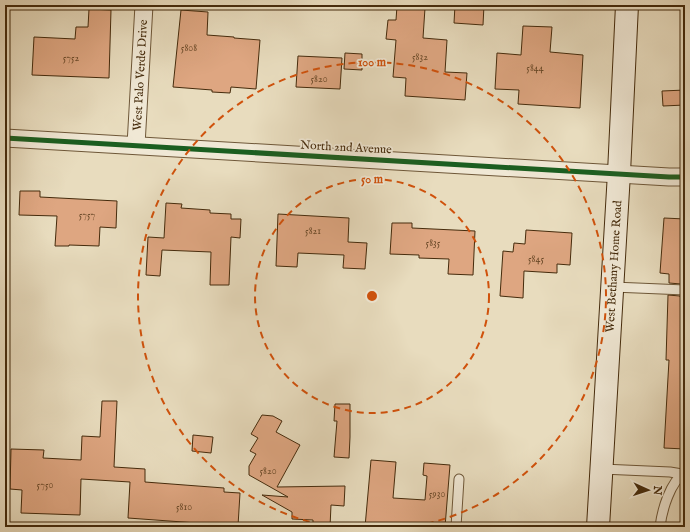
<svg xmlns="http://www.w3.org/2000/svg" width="690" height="532" font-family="'IM FELL English',serif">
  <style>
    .building { fill: #dea681; stroke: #452b0c }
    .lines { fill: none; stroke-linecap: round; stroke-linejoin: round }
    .lane-casing { stroke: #6e5738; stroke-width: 11 }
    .street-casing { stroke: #6e5738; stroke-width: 19 }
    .secondary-casing { stroke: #452b0c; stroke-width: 24 }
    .lane { stroke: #f0e8d5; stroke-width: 9 }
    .street { stroke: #f0e8d5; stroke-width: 17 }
    .secondary { stroke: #f0e8d5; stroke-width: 22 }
    .cycleway-casing { stroke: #f0e8d5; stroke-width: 8 }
    .cycleway { stroke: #1b5e20; stroke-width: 5 }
    .ring { fill: none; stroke: #d0520c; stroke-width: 2; stroke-dasharray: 7 5 }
    .labels { text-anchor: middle; stroke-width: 3.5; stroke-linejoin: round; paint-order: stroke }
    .number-label { font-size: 10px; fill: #6b4a29 }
    .street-label { font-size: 12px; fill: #452b0c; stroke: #f0e8d5 }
    .centre { fill: #d0520c; stroke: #f0e8d5; stroke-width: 2 }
    .ring-label { font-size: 12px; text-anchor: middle; font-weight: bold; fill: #d0520c; stroke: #f0e8d5; stroke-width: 3.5; stroke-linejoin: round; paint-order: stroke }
  </style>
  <rect width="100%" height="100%" fill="#e8dcbe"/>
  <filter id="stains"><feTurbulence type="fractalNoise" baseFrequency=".005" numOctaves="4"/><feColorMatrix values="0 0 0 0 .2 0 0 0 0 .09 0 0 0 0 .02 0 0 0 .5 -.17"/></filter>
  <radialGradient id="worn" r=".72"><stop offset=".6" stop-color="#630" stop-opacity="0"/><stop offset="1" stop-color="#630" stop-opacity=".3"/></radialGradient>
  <path class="building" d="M 455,5 L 484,5 L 483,25 L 454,23 Z
    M 397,6 L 425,8 L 423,38 L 447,40 L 445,72 L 467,73 L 465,100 L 405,96 L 406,78 L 393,77 L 396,40 L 386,39 L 388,20 L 396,20 Z
    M 89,9 L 111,10 L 109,78 L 32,75 L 34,37 L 75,39 L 76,27 L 88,27 Z
    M 181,10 L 208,12 L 207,35 L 234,37 L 234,38 L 260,40 L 256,89 L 231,87 L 230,93 L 212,92 L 212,90 L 173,87 Z
    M 523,26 L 552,27 L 550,52 L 583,55 L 580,108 L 518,104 L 519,90 L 495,89 L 497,53 L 521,55 Z
    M 345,53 L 362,54 L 362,70 L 344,69 Z
    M 298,56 L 342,58 L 340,89 L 296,87 Z
    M 685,90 L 685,105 L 663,106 L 662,91 Z
    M 20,191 L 40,191 L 40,197 L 117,201 L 116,228 L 100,227 L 99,246 L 69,245 L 69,246 L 55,246 L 57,216 L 19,215 Z
    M 166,203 L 182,204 L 181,208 L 210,210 L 210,213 L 231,214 L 231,219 L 241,219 L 240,238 L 231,237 L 229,285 L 210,285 L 211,252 L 162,250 L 160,276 L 146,275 L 148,237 L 164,238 Z
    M 278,214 L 349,218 L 348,242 L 367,243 L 365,269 L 343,268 L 344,255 L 298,253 L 297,267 L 276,266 Z
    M 664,218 L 685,219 L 685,259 L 682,259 L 681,284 L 669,283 L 669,274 L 660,273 Z
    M 392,223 L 412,223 L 412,228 L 475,231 L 473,275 L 448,274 L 449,259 L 419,258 L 419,255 L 390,254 Z
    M 526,230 L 572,233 L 570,265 L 557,264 L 557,273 L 524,271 L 523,298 L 500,296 L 503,251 L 513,252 L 514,243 L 525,244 Z
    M 668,295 L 680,296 L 680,297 L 685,297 L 685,449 L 664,448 L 669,360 L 666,360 Z
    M 102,401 L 117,401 L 114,467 L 145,469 L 145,482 L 224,488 L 224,492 L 240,493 L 238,526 L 128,518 L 130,482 L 81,479 L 80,515 L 21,513 L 22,490 L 10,489 L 11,449 L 44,450 L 43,458 L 81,460 L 82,436 L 100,437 Z
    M 335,404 L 350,404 L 350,437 L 349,458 L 334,457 L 337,421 L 334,421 Z
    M 262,415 L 273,416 L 282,421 L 276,432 L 300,445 L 277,487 L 345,486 L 344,506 L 331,505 L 330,527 L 313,527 L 313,520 L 292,519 L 292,512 L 262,495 L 288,497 L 249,475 L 249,466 L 256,454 L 250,451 L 258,438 L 251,434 Z
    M 193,435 L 213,437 L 211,453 L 192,451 Z
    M 371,460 L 396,462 L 393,498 L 425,500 L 427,476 L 423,475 L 424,463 L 450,465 L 445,527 L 365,527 Z"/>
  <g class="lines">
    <defs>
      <path id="lane" d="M 613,287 L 685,290
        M 602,469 L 670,472 L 682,474
        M 456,527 L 459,479
        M 660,527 C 662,510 670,482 685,472"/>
      <g id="street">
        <path d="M 5,138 L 669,177 L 685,177"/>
        <path id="s1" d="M 136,145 L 144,5"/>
      </g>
      <g id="secondary">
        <path id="s2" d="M 598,527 L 619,173 L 627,5"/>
      </g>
    </defs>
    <use href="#lane" class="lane-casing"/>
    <use href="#street" class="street-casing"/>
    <use href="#secondary" class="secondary-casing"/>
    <use href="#lane" class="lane"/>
    <use href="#street" class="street"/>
    <use href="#secondary" class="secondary"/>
    <defs>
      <path id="cycleway" d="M 5,138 L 669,177 L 685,177"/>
    </defs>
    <use href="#cycleway" class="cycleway-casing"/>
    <use href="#cycleway" class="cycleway"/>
  </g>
  <g class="ring">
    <circle cx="372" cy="296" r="117"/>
    <path d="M333 527A234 234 0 1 1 411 527"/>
  </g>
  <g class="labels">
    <g class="number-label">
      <text x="189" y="51">5808</text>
      <text x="420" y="60">5832</text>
      <text x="71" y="61">5752</text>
      <text x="535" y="71">5844</text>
      <text x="319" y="82">5820</text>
      <text x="87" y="218">5757</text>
      <text x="313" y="234">5821</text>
      <text x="433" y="246">5835</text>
      <text x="536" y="262">5845</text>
      <text x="268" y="474">5820</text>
      <text x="45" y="488">5750</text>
      <text x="437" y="497">5930</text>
      <text x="184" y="510">5810</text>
    </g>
    <g class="street-label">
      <text dy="4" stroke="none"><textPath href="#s1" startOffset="70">West Palo Verde Drive</textPath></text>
      <text transform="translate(346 147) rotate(3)" y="4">North 2nd Avenue</text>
      <text dy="4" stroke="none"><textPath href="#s2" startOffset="261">West Bethany Home Road</textPath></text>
    </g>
  </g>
  <circle cx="372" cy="296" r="6" class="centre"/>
  <g class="ring-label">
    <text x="372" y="66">100 m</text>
    <text x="372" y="183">50 m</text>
  </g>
  <rect width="690" height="532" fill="none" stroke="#e8dcbe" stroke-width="20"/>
  <rect x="6" y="6" width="678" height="520" fill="none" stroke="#452b0c" stroke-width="2"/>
  <rect x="10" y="10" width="670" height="512" fill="none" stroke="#452b0c"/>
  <g transform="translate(648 490) rotate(93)" stroke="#f0e8d5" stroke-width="3" paint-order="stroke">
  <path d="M0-3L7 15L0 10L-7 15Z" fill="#452b0c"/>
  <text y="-6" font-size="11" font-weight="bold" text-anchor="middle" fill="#452b0c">N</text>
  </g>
  <rect width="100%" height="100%" filter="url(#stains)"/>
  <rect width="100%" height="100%" fill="url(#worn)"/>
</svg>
